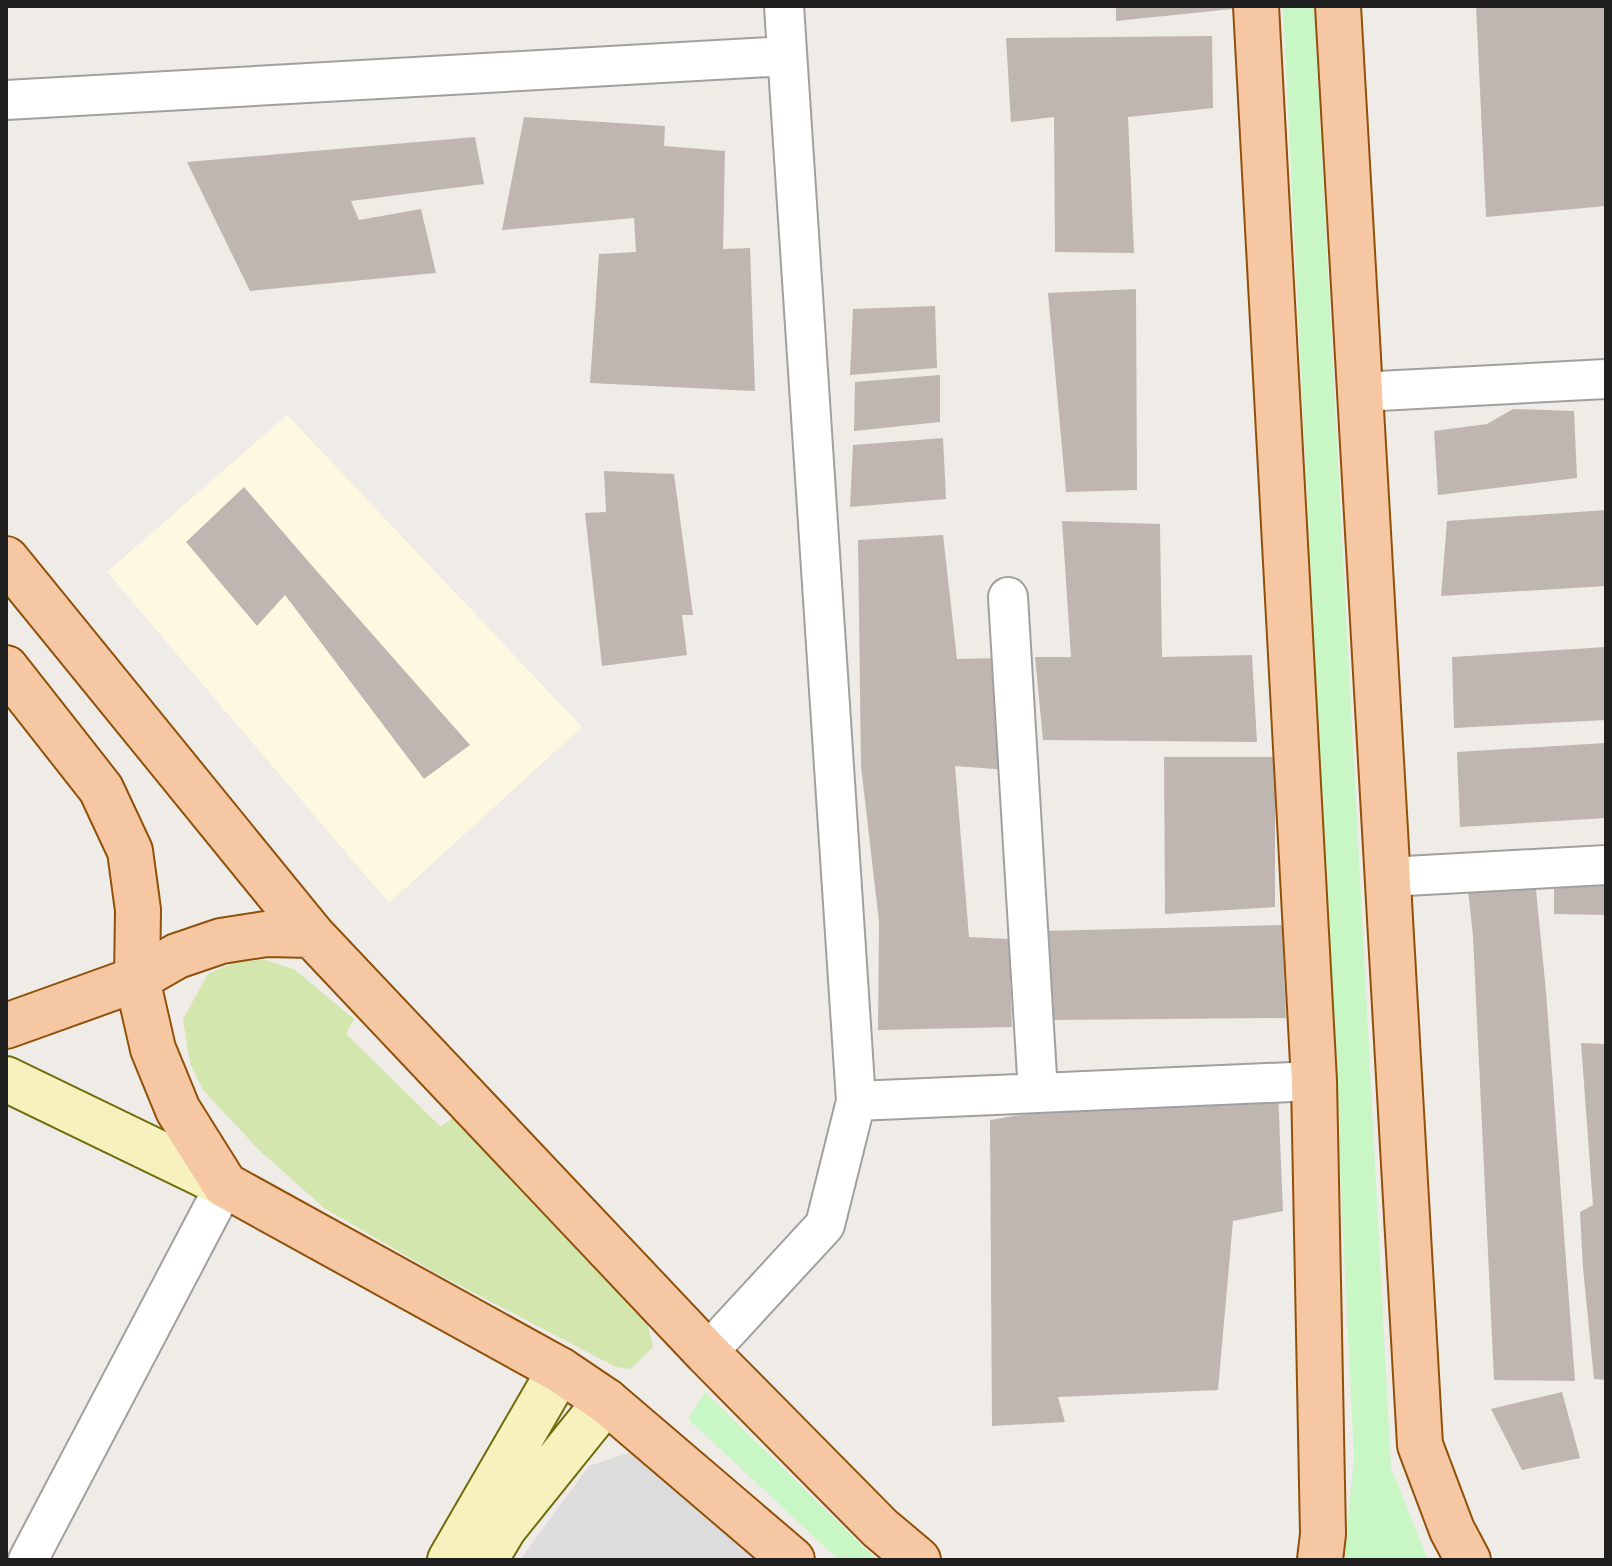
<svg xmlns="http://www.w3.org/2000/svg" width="1612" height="1566" font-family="'Fira Sans Condensed',sans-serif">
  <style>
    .residential { fill: #dddcdc }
    .education { fill: #fdf9e0 }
    .grass { fill: #d2e6ae }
    .park { fill: #c8f6c5 }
    .building { fill: #bfb6b2 }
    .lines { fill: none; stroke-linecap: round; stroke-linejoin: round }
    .street-casing { stroke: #a0a0a0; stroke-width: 42 }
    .secondary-casing { stroke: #706d0b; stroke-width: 48 }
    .primary-casing { stroke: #915109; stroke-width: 48 }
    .street { stroke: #fff; stroke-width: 38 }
    .secondary { stroke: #f6f1bd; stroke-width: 44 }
    .primary { stroke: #f6c7a3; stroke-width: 44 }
  </style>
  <rect width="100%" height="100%" fill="#efebe6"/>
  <path class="residential" d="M 644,1448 L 757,1560 L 520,1560 L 589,1466 Z"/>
  <path class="education" d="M 287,415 L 582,727 L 389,903 L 107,572 Z"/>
  <path class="grass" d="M 265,960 L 294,969 L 354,1019 L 346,1034 L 441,1127 L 460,1112 L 644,1309 L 653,1347 L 631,1369 L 616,1367 L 436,1273 L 324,1208 L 258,1149 L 203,1090 L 190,1063 L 183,1019 L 208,974 L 237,961 Z"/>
  <path class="park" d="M 1283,6 L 1314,6 L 1391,1468 L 1428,1560 L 1344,1560 L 1354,1457 Z
    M 705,1392 L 877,1560 L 839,1560 L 688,1419 Z"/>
  <path class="building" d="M 1116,6 L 1232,6 L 1232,9 L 1116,21 Z
    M 1476,6 L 1606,6 L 1606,206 L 1486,217 Z
    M 1212,36 L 1213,108 L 1128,117 L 1134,253 L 1055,252 L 1054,117 L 1011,122 L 1006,38 Z
    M 524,117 L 665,126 L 664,146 L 725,151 L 723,249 L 750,248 L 755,391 L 590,383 L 599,254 L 636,252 L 634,218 L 502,230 Z
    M 475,137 L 484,184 L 351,201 L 359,220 L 421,209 L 436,273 L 250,291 L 187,162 Z
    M 1136,289 L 1137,490 L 1066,492 L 1048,293 Z
    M 935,306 L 937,368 L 850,375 L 853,309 Z
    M 940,375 L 940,422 L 854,431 L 855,382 Z
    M 1513,409 L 1574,411 L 1577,478 L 1438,495 L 1434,431 L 1487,424 Z
    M 943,438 L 946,499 L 850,507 L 853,445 Z
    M 604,471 L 674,474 L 693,615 L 682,615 L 687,655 L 602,666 L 585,513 L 606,512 Z
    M 244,487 L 314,568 L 470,745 L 424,779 L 285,595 L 257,626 L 186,542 Z
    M 1606,510 L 1606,586 L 1441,596 L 1447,521 Z
    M 1062,521 L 1160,524 L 1162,657 L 1252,655 L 1257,742 L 1043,740 L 1035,657 L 1071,657 Z
    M 943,535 L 957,659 L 1002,658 L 1008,770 L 955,766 L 969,937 L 1009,939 L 1012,1027 L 878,1030 L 879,922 L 861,766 L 858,540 Z
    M 1606,647 L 1606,720 L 1454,728 L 1452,657 Z
    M 1606,743 L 1606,818 L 1460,827 L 1457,752 Z
    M 1164,757 L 1275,757 L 1275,907 L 1165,914 Z
    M 1606,865 L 1606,915 L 1554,914 L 1554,868 Z
    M 1534,869 L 1546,992 L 1575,1381 L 1494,1380 L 1473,936 L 1466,872 Z
    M 1282,925 L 1286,1018 L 1051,1020 L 1043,931 Z
    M 1581,1043 L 1606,1044 L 1606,1380 L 1594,1379 L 1583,1268 L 1580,1212 L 1593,1205 Z
    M 1278,1091 L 1283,1211 L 1233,1221 L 1218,1390 L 1058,1397 L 1065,1422 L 992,1426 L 990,1120 L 1097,1102 Z
    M 1562,1392 L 1580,1458 L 1522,1470 L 1491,1409 Z"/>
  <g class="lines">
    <defs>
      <path id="street" d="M 6,100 L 787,56
        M 1360,392 L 1606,379
        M 1008,597 L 1038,1093
        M 1388,877 L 1606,865
        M 856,1101 L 1314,1081
        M 707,1353 L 825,1225 L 856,1101 L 784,6
        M 28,1560 L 225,1185"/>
      <path id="secondary" d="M 6,1079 L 225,1185
        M 450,1560 L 560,1370
        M 485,1560 L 504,1528 L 606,1401"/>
      <path id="primary" d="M 1256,6 L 1314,1081 L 1323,1534 L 1320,1560
        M 1338,6 L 1420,1445 L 1452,1530 L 1468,1560
        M 6,559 L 312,935 L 707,1353 L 880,1528 L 918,1560
        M 6,668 L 101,789 L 130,851 L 138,910 L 137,979 L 153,1049 L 178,1110 L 225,1185 L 560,1370 L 606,1401 L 792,1560
        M 6,1026 L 137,979 L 177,956 L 221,941 L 266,934 L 312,935"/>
    </defs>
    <use href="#street" class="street-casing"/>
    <use href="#secondary" class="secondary-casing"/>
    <use href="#primary" class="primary-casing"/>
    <use href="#street" class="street"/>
    <use href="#secondary" class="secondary"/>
    <use href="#primary" class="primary"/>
  </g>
  <rect width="1612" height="1566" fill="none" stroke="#1f1f1f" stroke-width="16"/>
</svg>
